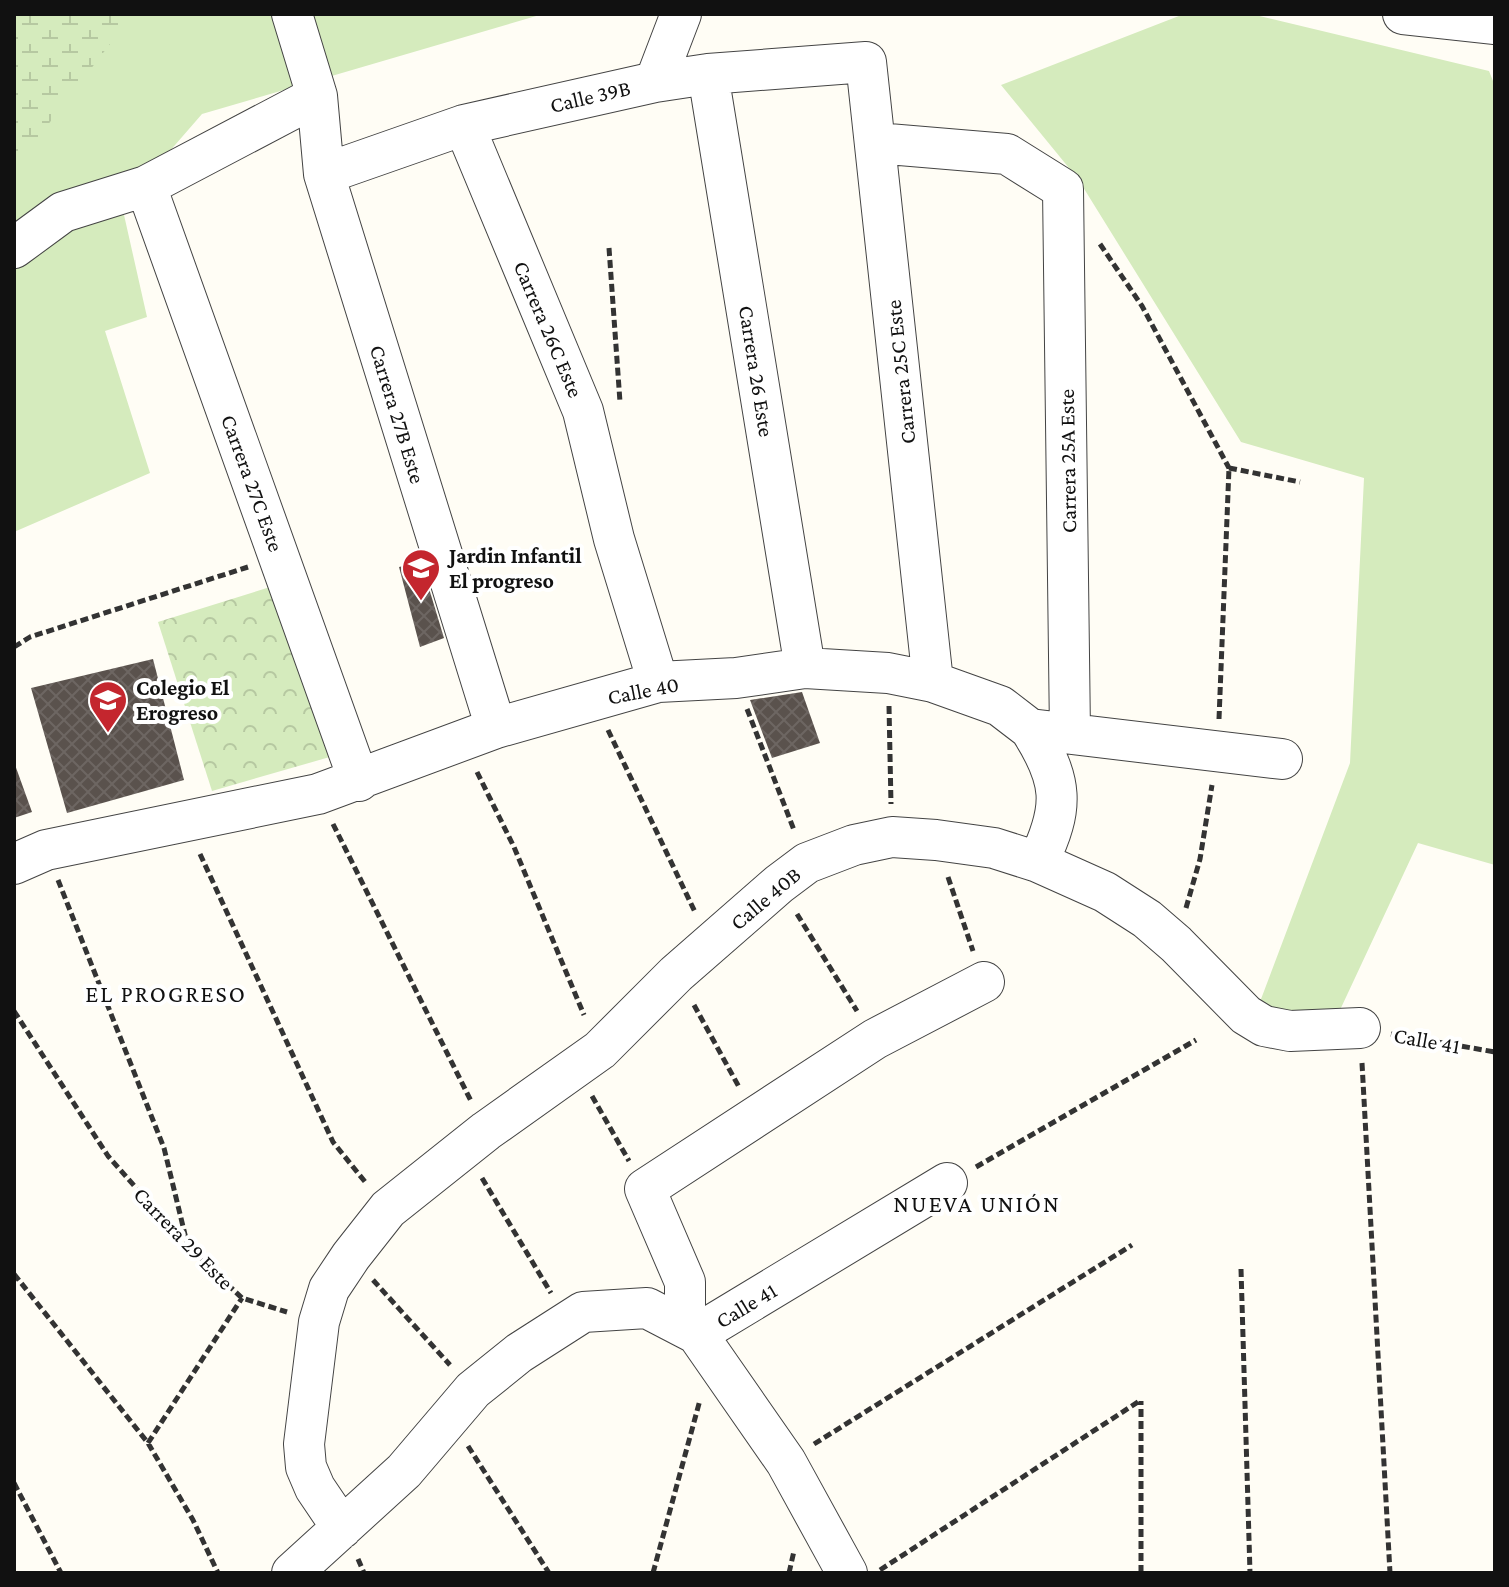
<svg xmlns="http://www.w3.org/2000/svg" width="1509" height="1587" font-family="'Crimson Pro',serif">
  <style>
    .grass { fill: #d5ebbd }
    .wetland { fill: url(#wetland-marsh) }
    .park { fill: url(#park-crowns) }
    .building { fill: url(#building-cross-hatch) }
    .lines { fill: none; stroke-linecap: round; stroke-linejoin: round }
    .minor-casing { stroke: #444; stroke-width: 42 }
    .path { stroke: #333; stroke-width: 5; stroke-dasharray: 8 4; stroke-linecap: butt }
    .minor { stroke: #fff; stroke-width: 40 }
    .labels { text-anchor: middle; stroke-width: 8; stroke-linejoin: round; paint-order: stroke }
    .street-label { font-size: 22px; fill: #111; stroke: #fff }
    .poi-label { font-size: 22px; font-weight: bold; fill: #111; stroke: #fff; text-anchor: start }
    .neighbourhood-label { font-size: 24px; letter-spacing: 2px; fill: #111; stroke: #fff }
  </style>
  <defs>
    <pattern id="wetland-marsh" width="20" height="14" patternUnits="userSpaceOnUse" patternTransform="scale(2)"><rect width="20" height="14" fill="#d5ebbd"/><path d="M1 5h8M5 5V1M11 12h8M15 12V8" fill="none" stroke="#b6c8a1"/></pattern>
    <pattern id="park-crowns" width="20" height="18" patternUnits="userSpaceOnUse" patternTransform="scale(2)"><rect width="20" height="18" fill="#d5ebbd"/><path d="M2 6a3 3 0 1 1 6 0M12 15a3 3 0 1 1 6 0" fill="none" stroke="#b6c8a1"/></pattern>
    <pattern id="building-cross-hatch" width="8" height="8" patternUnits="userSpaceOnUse" patternTransform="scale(2)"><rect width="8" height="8" fill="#5a524d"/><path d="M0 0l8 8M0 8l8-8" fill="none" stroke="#6d6662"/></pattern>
  </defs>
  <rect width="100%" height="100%" fill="#fffdf5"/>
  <path class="grass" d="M 14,14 L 543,14 L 202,114 L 122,206 L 147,317 L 105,331 L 150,473 L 14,532 Z
    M 1184,14 L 1251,14 L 1489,71 L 1495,86 L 1495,865 L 1418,843 L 1333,1025 L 1255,1015 L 1350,763 L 1364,478 L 1241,442 L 1078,179 L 1001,85 Z"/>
  <path class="wetland" d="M 14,14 L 133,14 L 14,169 Z"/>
  <path class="park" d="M 283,583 L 347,752 L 212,791 L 158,622 Z"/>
  <path class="building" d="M 421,562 L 444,638 L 420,647 L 399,567 Z
    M 153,659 L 184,780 L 67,813 L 31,688 Z
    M 802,692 L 820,743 L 772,758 L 750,700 Z
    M 14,762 L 32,812 L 14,818 Z"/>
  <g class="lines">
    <defs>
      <path id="minor" d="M 292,14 L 317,96 L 324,174 L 496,728
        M 1403,14 L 1495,24
        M 708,74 L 805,668
        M 655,82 L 681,14
        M 464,125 L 583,411 L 614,539 L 658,682
        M 876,143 L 1007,154 L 1063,189 L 1070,733
        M 324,174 L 464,125 L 655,82 L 708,74 L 866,62 L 933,682
        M 146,186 L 359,781
        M 14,248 L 63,212 L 146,186 L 317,96
        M 1030,729 C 1063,780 1065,807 1038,862
        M 14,864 L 46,850 L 318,794 L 496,728 L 658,682 L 736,678 L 805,668 L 888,673 L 933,682 L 1000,706 L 1030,729 L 1282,759
        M 685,1327 L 685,1282 L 645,1189 L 875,1039 L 984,982
        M 697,1334 L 947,1183
        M 697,1334 L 786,1462 L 847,1573
        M 342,1528 L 315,1488 L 306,1467 L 304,1444 L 319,1322 L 329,1289 L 351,1256 L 388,1209 L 486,1131 L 600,1050 L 676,974 L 779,884 L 807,863 L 854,845 L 892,837 L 936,840 L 994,848 L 1038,862 L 1105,892 L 1147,919 L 1176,944 L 1246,1015 L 1264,1026 L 1290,1031 L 1360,1028
        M 292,1573 L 404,1471 L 473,1390 L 519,1353 L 583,1312 L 647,1308 L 697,1334"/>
    </defs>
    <use href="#minor" class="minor-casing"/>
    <path class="path" d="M 1100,244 L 1142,306 L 1229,468
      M 609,248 L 620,402
      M 1229,468 L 1300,482
      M 14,647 L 30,637 L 248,567
      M 889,706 L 891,804
      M 747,709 L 794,830
      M 1219,719 L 1229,468
      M 608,730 L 695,912
      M 477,772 L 514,847 L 584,1015
      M 333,824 L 471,1101
      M 200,854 L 333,1142 L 366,1183
      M 948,877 L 973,951
      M 58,880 L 164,1148 L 188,1247
      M 1186,908 L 1200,859 L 1212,785
      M 797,914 L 857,1011
      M 694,1005 L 739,1087
      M 14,1011 L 108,1156 L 189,1248 L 242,1298 L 287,1312
      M 1391,1034 L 1495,1052
      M 1362,1063 L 1390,1573
      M 592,1096 L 629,1161
      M 976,1167 L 1196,1040
      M 482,1178 L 551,1293
      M 1241,1269 L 1250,1573
      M 14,1274 L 148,1443 L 193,1520 L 218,1573
      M 373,1280 L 450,1365
      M 148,1443 L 242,1298
      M 814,1444 L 1132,1245
      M 468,1446 L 549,1573
      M 14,1483 L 61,1573
      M 358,1559 L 364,1573
      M 880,1570 L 1141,1400
      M 653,1573 L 700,1400
      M 789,1573 L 794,1551
      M 1141,1573 L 1141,1401"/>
    <use href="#minor" class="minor"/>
  </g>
  <defs>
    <symbol id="school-pin" viewBox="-11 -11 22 30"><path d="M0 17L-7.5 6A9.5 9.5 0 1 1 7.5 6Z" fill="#c4262e" stroke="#fff"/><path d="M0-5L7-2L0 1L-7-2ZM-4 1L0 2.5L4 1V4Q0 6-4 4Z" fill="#fff"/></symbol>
  </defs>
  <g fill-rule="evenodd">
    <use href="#school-pin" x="399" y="546" width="44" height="60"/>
    <use href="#school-pin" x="86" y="678" width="44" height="60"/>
  </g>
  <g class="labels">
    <g class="street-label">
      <text transform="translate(590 96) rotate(-13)" y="8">Calle 39B</text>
      <text transform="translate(549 329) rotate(67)" y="8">Carrera 26C Este</text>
      <text transform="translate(757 371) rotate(81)" y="8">Carrera 26 Este</text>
      <text transform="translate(900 372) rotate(-96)" y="8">Carrera 25C Este</text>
      <text transform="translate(398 414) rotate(73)" y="8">Carrera 27B Este</text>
      <text transform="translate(1067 461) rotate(-91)" y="8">Carrera 25A Este</text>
      <text transform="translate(253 483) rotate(70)" y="8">Carrera 27C Este</text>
      <text transform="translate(643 690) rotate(-11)" y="8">Calle 40</text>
      <text transform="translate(765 898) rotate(-40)" y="8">Calle 40B</text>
      <text transform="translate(1427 1040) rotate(10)" y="8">Calle 41</text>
      <text transform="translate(184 1238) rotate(46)" y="8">Carrera 29 Este</text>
      <text transform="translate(746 1305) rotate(-31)" y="8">Calle 41</text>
    </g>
    <g class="poi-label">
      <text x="449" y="563">Jardin Infantil<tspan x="449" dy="25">El progreso</tspan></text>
      <text x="136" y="695">Colegio El<tspan x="136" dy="25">Erogreso</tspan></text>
    </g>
    <g class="neighbourhood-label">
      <text x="166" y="1002">EL PROGRESO</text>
      <text x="977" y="1212">NUEVA UNIÓN</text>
    </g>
  </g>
  <rect width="1509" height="1587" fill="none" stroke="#111111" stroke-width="32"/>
</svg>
